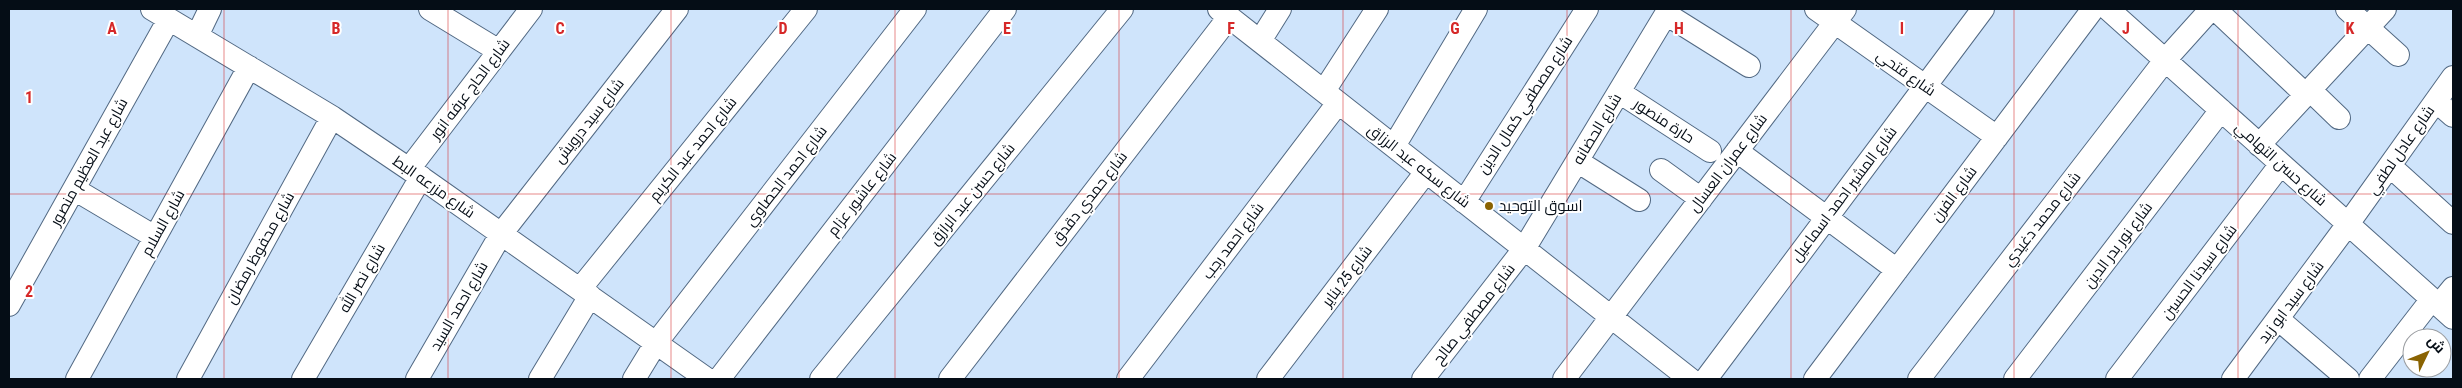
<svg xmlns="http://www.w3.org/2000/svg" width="2462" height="388" font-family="'Roboto Condensed',Cairo,sans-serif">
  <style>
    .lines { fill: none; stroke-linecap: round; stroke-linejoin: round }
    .street-casing { stroke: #526983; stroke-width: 24 }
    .street { stroke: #fff; stroke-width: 22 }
    .grid { fill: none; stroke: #d62828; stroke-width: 1; stroke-opacity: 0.55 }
    .poi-dot { fill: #8a6302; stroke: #fff; stroke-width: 2 }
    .labels { text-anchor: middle; stroke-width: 4; stroke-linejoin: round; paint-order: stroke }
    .street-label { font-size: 15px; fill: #050d16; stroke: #fff }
    .poi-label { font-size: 15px; fill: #050d16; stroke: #fff; text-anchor: start }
    .grid-label { font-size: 16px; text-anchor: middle; font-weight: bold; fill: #d62828; stroke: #fff; stroke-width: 4; stroke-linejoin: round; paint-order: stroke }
  </style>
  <rect width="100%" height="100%" fill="#cfe4fb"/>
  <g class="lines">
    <defs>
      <path id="street" d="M 152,9 L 332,117 L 409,169 L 707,379
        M 430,9 L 499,51
        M 1219,9 L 1690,379
        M 1816,9 L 1997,137
        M 2108,9 L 2453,318
        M 2215,9 L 2306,95
        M 2347,9 L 2398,55
        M 1666,14 L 1749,66
        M 197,36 L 210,9
        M 1260,41 L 1280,9
        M 2310,90 L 2339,118
        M 1324,91 L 1377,9
        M 1619,92 L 1710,151
        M 2436,101 L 2453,116
        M 2259,145 L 2385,9
        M 1394,146 L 1476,9
        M 1737,151 L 1897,270
        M 1577,161 L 1639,200
        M 2390,166 L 2453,223
        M 409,169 L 531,9
        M 1661,170 L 1701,199
        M 74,189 L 155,237
        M 1464,202 L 1587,9
        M 580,289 L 806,9
        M 9,305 L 169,19
        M 2439,305 L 2453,288
        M 2278,319 L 2348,379
        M 77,379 L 249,67
        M 188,379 L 332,117
        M 303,379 L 421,177
        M 417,379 L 501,234 L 677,9
        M 540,379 L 590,296
        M 634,379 L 656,343 L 915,9
        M 719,379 L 1005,9
        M 821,379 L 1122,9
        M 950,379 L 1229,17
        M 1128,379 L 1338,103
        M 1268,379 L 1426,172
        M 1423,379 L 1524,249 L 1669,9
        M 1564,379 L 1845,9
        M 1706,379 L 1983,9
        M 1815,379 L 2093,9
        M 1919,379 L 2166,59 L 2211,9
        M 2015,379 L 2221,110
        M 2117,379 L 2281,164
        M 2233,379 L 2348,224 L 2453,77
        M 2370,379 L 2432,299"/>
    </defs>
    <use href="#street" class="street-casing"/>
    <use href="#street" class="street"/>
  </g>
  <path class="grid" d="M 224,9 L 224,379M 448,9 L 448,379M 671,9 L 671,379M 895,9 L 895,379M 1119,9 L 1119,379M 1343,9 L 1343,379M 1567,9 L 1567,379M 1791,9 L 1791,379M 2014,9 L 2014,379M 2238,9 L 2238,379M 9,194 L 2453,194"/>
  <circle class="poi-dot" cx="1489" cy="206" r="5"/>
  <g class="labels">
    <g class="street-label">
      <text transform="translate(1906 73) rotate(35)" y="5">شارع فتحي</text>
      <text transform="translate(470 89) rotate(-53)" y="5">شارع الحاج عرفه انور</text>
      <text transform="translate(1525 105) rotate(-57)" y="5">شارع مصطفي كمال الدين</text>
      <text transform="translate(589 121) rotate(-52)" y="5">شارع سيد درويش</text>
      <text transform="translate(1664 121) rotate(33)" y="5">حارة منصور</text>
      <text transform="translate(1597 129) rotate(-59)" y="5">شارع الحضانه</text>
      <text transform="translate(693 149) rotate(-51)" y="5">شارع احمد عبد الكريم</text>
      <text transform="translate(2401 150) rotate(-55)" y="5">شارع عادل لطفي</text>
      <text transform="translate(89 162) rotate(-61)" y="5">شارع عبد العظيم منصور</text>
      <text transform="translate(1728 163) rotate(-53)" y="5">شارع عمران العسال</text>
      <text transform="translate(2281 164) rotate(42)" y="5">شارع حسن التهامي</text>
      <text transform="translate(1419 166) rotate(38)" y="5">شارع سكه عبد الرزاق</text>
      <text transform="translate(786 176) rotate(-52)" y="5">شارع احمد الحصاوي</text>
      <text transform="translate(434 187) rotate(35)" y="5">شارع مزرعه البط</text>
      <text transform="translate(862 194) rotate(-52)" y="5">شارع عاشور عزام</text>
      <text transform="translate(972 194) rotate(-51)" y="5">شارع حسن عبد الرازق</text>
      <text transform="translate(1844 194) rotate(-53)" y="5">شارع المشير احمد اسماعيل</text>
      <text transform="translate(1954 194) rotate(-53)" y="5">شارع الفرن</text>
      <text transform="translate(1089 198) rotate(-52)" y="5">شارع حمدي دقدق</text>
      <text transform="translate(2042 219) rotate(-52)" y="5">شارع محمد دغيدي</text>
      <text transform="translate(163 223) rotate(-61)" y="5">شارع السلام</text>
      <text transform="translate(1233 241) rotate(-53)" y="5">شارع احمد رجب</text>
      <text transform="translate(2118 245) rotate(-53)" y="5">شارع نور بدر الدين</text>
      <text transform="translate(260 248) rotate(-61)" y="5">شارع محفوظ رمضان</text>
      <text transform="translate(2199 272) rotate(-53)" y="5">شارع سيدنا الحسين</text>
      <text transform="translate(1347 276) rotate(-53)" y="5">شارع 25 يناير</text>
      <text transform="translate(362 278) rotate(-60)" y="5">شارع نصر الله</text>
      <text transform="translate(2291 302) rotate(-53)" y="5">شارع سيد ابو زيد</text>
      <text transform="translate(459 306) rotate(-60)" y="5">شارع احمد السيد</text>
      <text transform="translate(1474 314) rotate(-52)" y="5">شارع مصطفي صالح</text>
    </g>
    <g class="poi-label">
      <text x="1499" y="211">اسوق التوحيد</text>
    </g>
  </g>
  <g class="grid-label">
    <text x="112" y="34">A</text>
    <text x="336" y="34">B</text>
    <text x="560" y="34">C</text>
    <text x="783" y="34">D</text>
    <text x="1007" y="34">E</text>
    <text x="1231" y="34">F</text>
    <text x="1455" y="34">G</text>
    <text x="1679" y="34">H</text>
    <text x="1902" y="34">I</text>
    <text x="2126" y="34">J</text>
    <text x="2350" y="34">K</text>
    <text x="29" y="103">1</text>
    <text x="29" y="297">2</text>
  </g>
  <rect width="2462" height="388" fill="none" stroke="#050d16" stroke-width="20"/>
  <g transform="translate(2427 353) rotate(47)"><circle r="24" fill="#ffffff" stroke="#9b9ea2"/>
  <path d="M0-4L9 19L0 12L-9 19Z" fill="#8a6302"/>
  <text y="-8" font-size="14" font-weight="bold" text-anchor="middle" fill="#050d16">ش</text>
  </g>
</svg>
